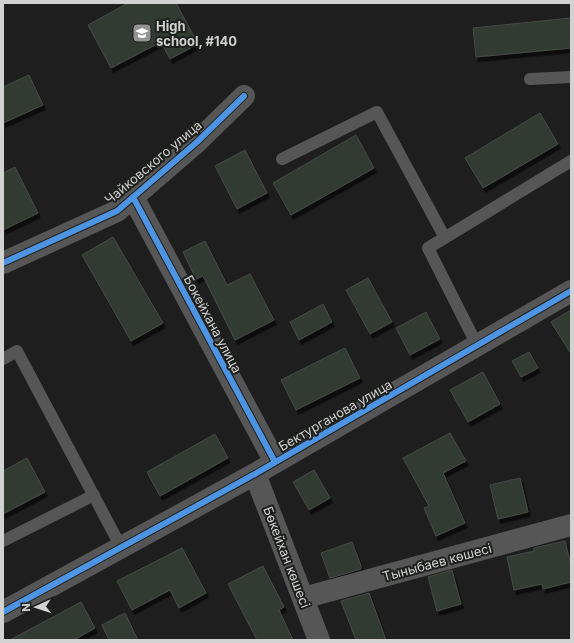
<svg xmlns="http://www.w3.org/2000/svg" width="574" height="643" font-family="Inter,sans-serif">
  <style>
    .building { fill: #303b33; stroke: #494a49; filter: url(#shadow) }
    .lines { fill: none; stroke-linecap: round; stroke-linejoin: round }
    .service { stroke: #555655; stroke-width: 12 }
    .minor { stroke: #555655; stroke-width: 22 }
    .cycleway-casing { stroke: #1d1f1d; stroke-width: 8 }
    .cycleway { stroke: #4d94e3; stroke-width: 6 }
    .labels { text-anchor: middle; stroke-width: 4; stroke-linejoin: round; paint-order: stroke }
    .poi-label { font-size: 13px; font-weight: bold; fill: #d1d2d1; stroke: #1d1f1d; text-anchor: start }
    .street-label { font-size: 13px; fill: #d1d2d1; stroke: #1d1f1d }
  </style>
  <defs>
    <filter id="shadow"><feDropShadow dx="2.5" dy="4.5" stdDeviation="0" flood-color="#0009"/></filter>
  </defs>
  <rect width="100%" height="100%" fill="#1e1e1e"/>
  <path class="building" d="M 128,3 L 176,3 L 198,44 L 170,59 L 161,42 L 111,68 L 88,25 Z
    M 571,18 L 571,48 L 476,57 L 473,28 Z
    M 29,75 L 43,105 L 3,123 L 3,87 Z
    M 540,113 L 558,144 L 483,188 L 465,158 Z
    M 356,135 L 374,168 L 291,215 L 273,183 Z
    M 245,150 L 267,193 L 237,209 L 215,166 Z
    M 15,167 L 38,213 L 3,230 L 3,173 Z
    M 113,237 L 163,323 L 131,341 L 82,255 Z
    M 205,241 L 227,285 L 250,274 L 274,320 L 235,340 L 203,276 L 196,279 L 183,252 Z
    M 368,278 L 392,322 L 370,334 L 346,290 Z
    M 323,304 L 332,322 L 299,340 L 290,322 Z
    M 571,310 L 571,354 L 551,322 Z
    M 426,312 L 440,339 L 410,355 L 396,328 Z
    M 345,348 L 360,378 L 296,410 L 281,380 Z
    M 529,352 L 538,368 L 521,377 L 512,361 Z
    M 483,372 L 500,404 L 468,422 L 450,390 Z
    M 450,433 L 466,461 L 443,473 L 465,523 L 436,536 L 424,508 L 429,506 L 403,458 Z
    M 215,434 L 228,458 L 160,496 L 147,472 Z
    M 27,458 L 45,492 L 3,514 L 3,471 Z
    M 314,470 L 330,498 L 309,510 L 293,482 Z
    M 520,478 L 528,512 L 498,519 L 490,485 Z
    M 565,541 L 571,565 L 571,582 L 543,589 L 542,584 L 514,590 L 507,557 L 534,551 L 534,548 Z
    M 352,542 L 361,566 L 361,569 L 330,578 L 321,553 Z
    M 182,548 L 206,593 L 179,608 L 170,590 L 132,610 L 117,581 Z
    M 263,566 L 284,607 L 279,610 L 293,640 L 257,640 L 228,584 Z
    M 452,570 L 461,604 L 437,611 L 428,577 Z
    M 369,593 L 386,640 L 356,640 L 341,601 Z
    M 81,602 L 95,628 L 74,640 L 10,640 Z
    M 125,613 L 138,640 L 109,640 L 102,625 Z"/>
  <g class="lines">
    <path class="service" d="M 530,79 L 571,77
      M 282,159 L 377,112 L 445,238
      M 477,345 L 428,248 L 571,161
      M 3,359 L 17,351 L 121,547
      M 3,541 L 94,495"/>
    <path class="minor" d="M 133,197 L 275,462
      M 3,263 L 117,211 L 197,142 L 244,96
      M 255,474 L 319,640
      M 303,598 L 571,525
      M 3,612 L 255,474 L 571,291"/>
    <defs>
      <path id="cycleway" d="M 133,197 L 275,462
        M 3,263 L 117,211 L 197,142 L 244,96
        M 3,612 L 255,474 L 571,291"/>
    </defs>
    <use href="#cycleway" class="cycleway-casing"/>
    <use href="#cycleway" class="cycleway"/>
  </g>
  <defs>
    <symbol id="school-square" viewBox="-11 -11 22 22"><rect x="-9" y="-9" width="18" height="18" rx="4" fill="#929392" stroke="#1d1f1d"/><path d="M0-5L7-2L0 1L-7-2ZM-4 1L0 2.5L4 1V4Q0 6-4 4Z" fill="#fff"/></symbol>
  </defs>
  <g fill-rule="evenodd">
    <use href="#school-square" x="131" y="22" width="22" height="22"/>
  </g>
  <g class="labels">
    <g class="poi-label">
      <text x="156" y="31">High<tspan x="156" dy="15">school, #140</tspan></text>
    </g>
    <g class="street-label">
      <text transform="translate(153 162) rotate(-40)" y="5">Чайковского улица</text>
      <text transform="translate(213 324) rotate(62)" y="5">Бокейхана улица</text>
      <text transform="translate(335 415) rotate(-30)" y="5">Бектурганова улица</text>
      <text transform="translate(287 557) rotate(69)" y="5">Бөкейхан көшесі</text>
      <text transform="translate(437 562) rotate(-15)" y="5">Тыныбаев көшесі</text>
    </g>
  </g>
  <rect width="574" height="643" fill="none" stroke="#d1d2d1" stroke-width="8"/>
  <g transform="translate(36 607) rotate(267)" stroke="#1d1f1d" stroke-width="3" paint-order="stroke">
  <path d="M0-3L7 15L0 10L-7 15Z" fill="#d1d2d1"/>
  <text y="-6" font-size="11" font-weight="bold" text-anchor="middle" fill="#d1d2d1">N</text>
  </g>
</svg>
